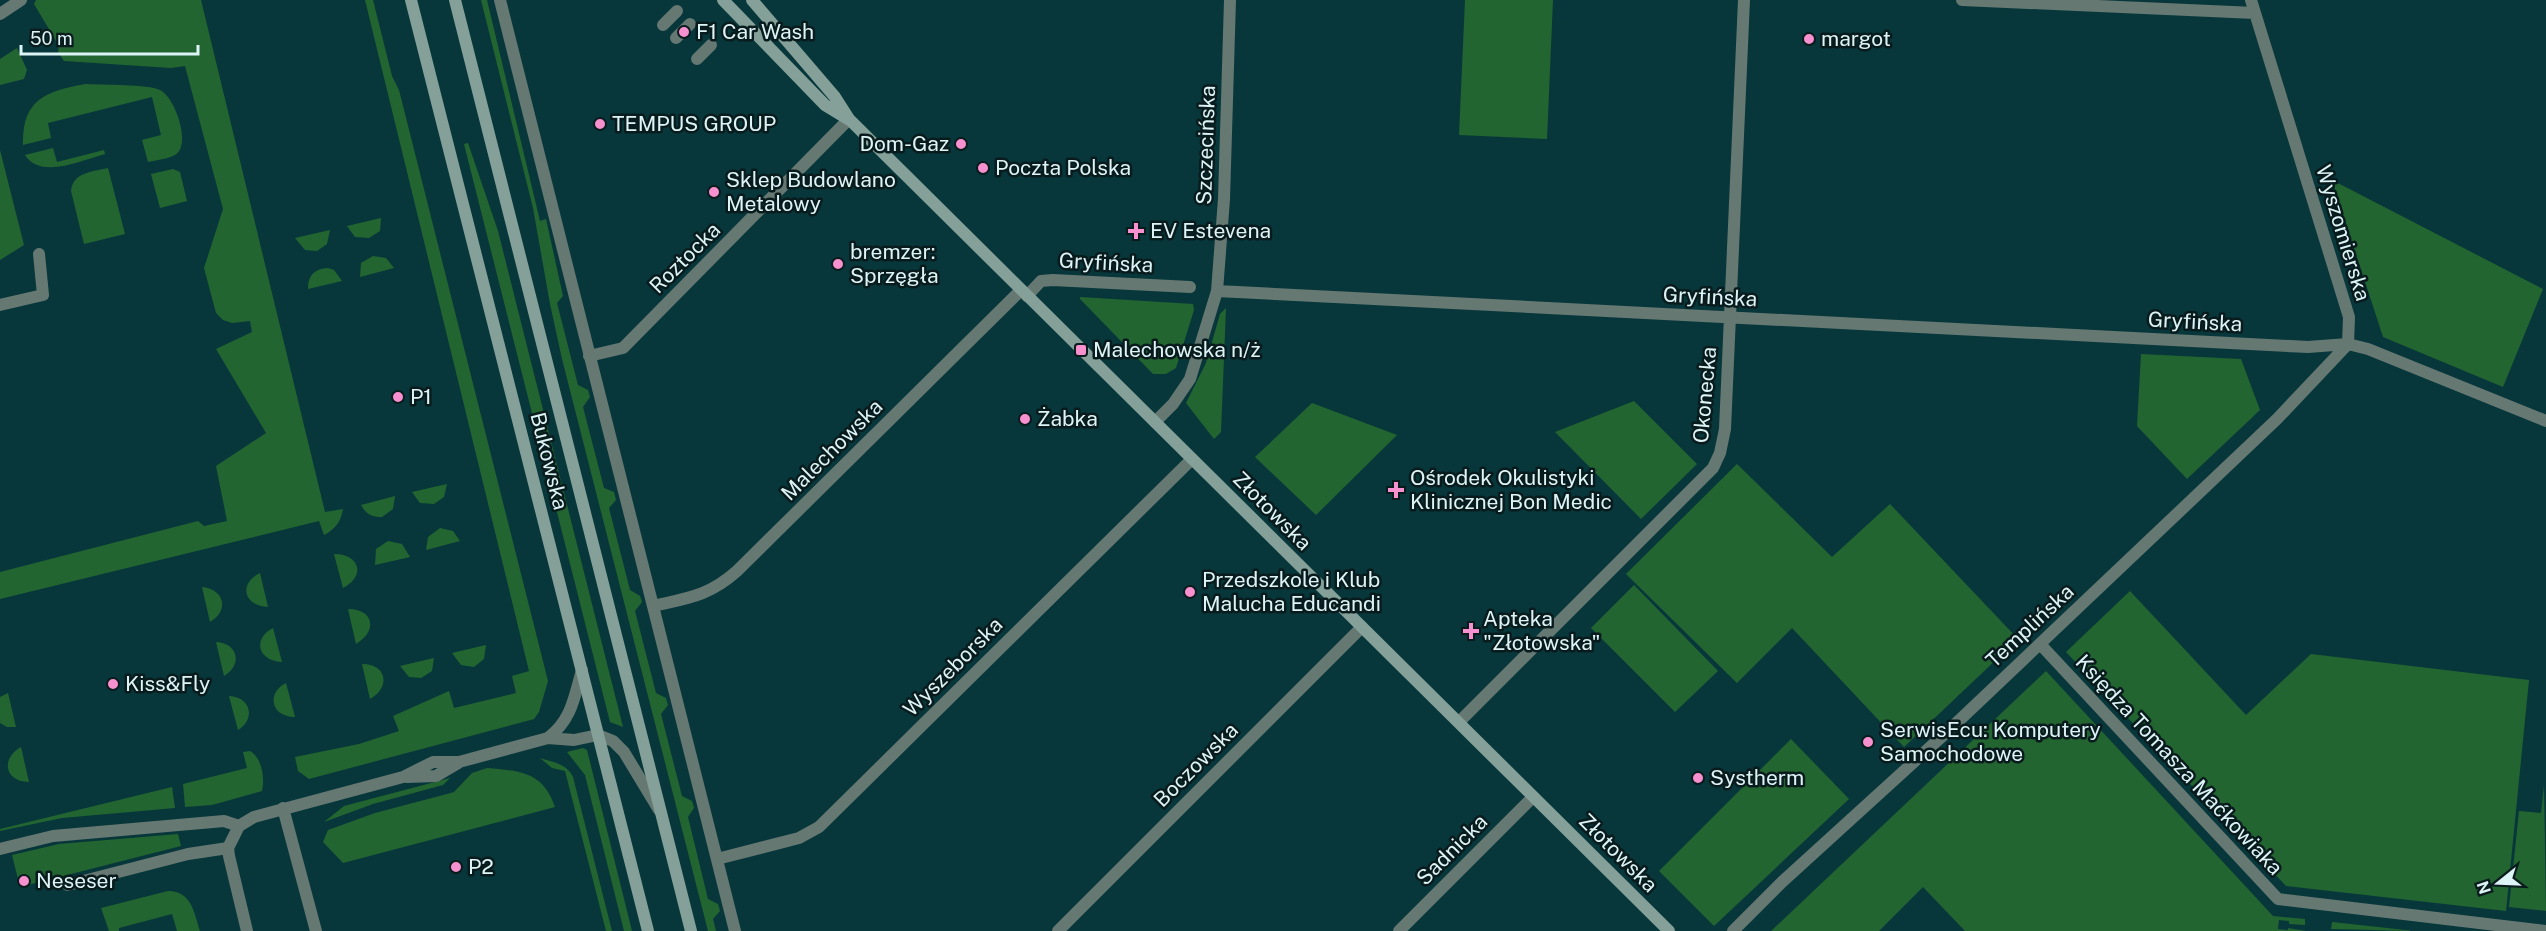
<svg xmlns="http://www.w3.org/2000/svg" width="2546" height="931" font-family="'Public Sans',sans-serif">
  <style>
    .green { fill: #236530 }
    .lines { fill: none; stroke-linecap: round; stroke-linejoin: round }
    .lane { stroke: #667872; stroke-width: 12 }
    .street { stroke: #667872; stroke-width: 12 }
    .secondary { stroke: #84a098; stroke-width: 12 }
    .poi-dot { fill: #f790ce; stroke: #091b1d; stroke-width: 2 }
    .labels { text-anchor: middle; stroke-width: 5; stroke-linejoin: round; paint-order: stroke }
    .poi-label { font-size: 21px; fill: #ddf4f6; stroke: #091b1d; text-anchor: start }
    .street-label { font-size: 21px; fill: #ddf4f6; stroke: #091b1d }
  </style>
  <rect width="100%" height="100%" fill="#07373b"/>
  <path class="green" d="M 36,0 L 201,0 L 325,512 L 343,509 C 341,521 336,529 324,535 L 319,521 L 0,599 L 0,572 L 198,521 L 204,526 L 227,521 L 216,466 L 266,433 L 216,349 L 252,332 L 250,321 L 232,323 L 223,320 L 216,313 L 204,268 L 223,209 L 185,66 L 171,68 L 64,61 L 58,52 L 59,46 L 34,4 Z
    M 365,0 L 373,0 L 392,76 L 399,90 L 548,681 L 539,712 L 534,719 L 309,779 L 298,771 L 295,757 L 359,744 L 399,731 L 393,716 L 449,691 L 454,708 L 516,693 L 512,676 L 529,671 Z
    M 481,0 L 487,0 L 540,221 L 546,219 L 563,296 L 557,303 L 578,385 L 588,390 L 590,397 L 583,407 L 604,488 L 614,492 L 616,500 L 609,508 L 630,590 L 640,596 L 642,602 L 635,611 L 656,693 L 666,698 L 668,705 L 661,714 L 682,796 L 692,801 L 694,808 L 688,817 L 708,899 L 718,904 L 720,911 L 713,919 L 716,931 L 708,931 L 562,359 L 550,304 L 533,208 Z
    M 1465,0 L 1553,0 L 1547,139 L 1459,135 Z
    M 17,48 L 27,70 L 24,79 L 0,85 L 0,59 Z
    M 86,84 C 103,85 147,84 160,90 C 175,97 192,145 175,155 C 168,159 156,160 148,162 L 142,140 L 161,135 L 152,97 L 48,123 L 51,138 L 23,145 C 22,100 45,91 86,84 Z
    M 468,143 L 498,231 L 623,727 L 610,722 L 464,144 Z
    M 53,148 L 57,162 L 104,150 L 105,154 C 82,160 41,180 25,155 Z
    M 0,150 L 24,245 L 0,260 Z
    M 108,168 L 125,234 L 84,244 L 71,191 C 73,172 92,172 108,168 Z
    M 173,169 L 180,172 L 187,201 L 160,208 L 151,174 Z
    M 2332,180 L 2543,289 L 2503,387 L 2383,337 Z
    M 381,218 L 380,231 L 369,238 L 355,237 L 347,226 Z
    M 330,230 L 327,244 L 317,251 L 305,250 L 295,238 Z
    M 373,256 L 386,258 L 394,268 L 360,277 L 361,263 Z
    M 328,268 L 334,270 L 342,281 L 308,289 C 308,275 314,269 328,268 Z
    M 1080,297 L 1193,304 L 1194,310 L 1176,368 L 1166,374 L 1153,374 L 1080,299 Z
    M 1226,308 L 1221,432 L 1214,439 L 1186,403 L 1206,363 L 1220,314 Z
    M 2141,354 L 2241,359 L 2260,410 L 2187,479 L 2137,426 Z
    M 1634,401 L 1697,464 L 1641,519 L 1555,432 Z
    M 1312,403 L 1397,435 L 1316,515 L 1255,457 Z
    M 1737,464 L 1832,557 L 1890,504 L 2018,639 L 1904,747 L 1792,628 L 1737,683 L 1626,574 Z
    M 447,484 L 444,497 L 434,504 L 420,503 L 412,492 Z
    M 395,496 L 393,509 L 382,517 C 371,517 366,514 361,505 Z
    M 440,528 L 453,531 L 460,541 L 426,550 L 428,537 Z
    M 388,541 L 402,544 L 410,557 L 375,565 L 376,549 Z
    M 334,554 C 360,554 366,576 343,588 Z
    M 260,573 L 268,607 C 244,606 238,584 260,573 Z
    M 1634,585 L 1718,671 L 1675,712 L 1591,628 Z
    M 202,587 C 224,589 230,610 210,622 Z
    M 2130,591 L 2246,715 L 2311,654 L 2529,680 L 2506,911 L 2286,886 L 2066,652 Z
    M 348,609 C 374,609 378,631 356,644 Z
    M 273,628 L 282,662 C 258,661 252,639 273,628 Z
    M 216,642 C 238,643 243,665 224,676 Z
    M 486,645 L 484,659 L 474,667 L 461,665 L 452,653 Z
    M 434,658 L 432,671 L 421,678 L 409,677 L 400,666 Z
    M 362,664 C 387,664 391,687 370,699 Z
    M 2046,671 L 2273,916 L 2305,919 L 2305,925 L 2289,924 L 2289,921 L 2279,920 L 2278,929 L 2288,930 L 2288,928 L 2306,931 L 1965,931 L 1923,887 L 1879,931 L 1771,931 Z
    M 286,683 L 295,717 C 271,717 266,693 286,683 Z
    M 8,693 L 16,727 L 7,727 L 0,723 L 0,697 Z
    M 229,696 C 251,697 256,719 238,730 Z
    M 1791,739 L 1849,799 L 1714,926 L 1659,871 Z
    M 21,747 L 29,782 C 5,782 0,759 21,747 Z
    M 583,748 L 587,750 L 632,931 L 624,931 L 585,775 L 567,752 Z
    M 250,751 C 262,758 265,778 262,791 L 212,805 L 185,807 L 183,784 L 247,768 L 243,752 Z
    M 540,758 C 553,762 567,764 573,777 L 612,931 L 606,931 L 565,771 L 552,768 Z
    M 487,768 C 521,771 543,772 555,807 L 343,863 L 323,842 L 328,830 L 375,813 L 447,794 L 454,792 L 472,773 Z
    M 450,778 L 443,785 L 373,804 L 324,822 L 344,806 Z
    M 2544,785 L 2546,911 L 2509,907 L 2519,811 L 2541,813 Z
    M 172,787 L 175,808 L 62,818 L 0,831 L 0,829 Z
    M 178,834 L 181,846 L 20,887 L 12,855 L 59,844 Z
    M 168,891 C 192,891 194,913 200,931 L 177,931 L 172,914 L 119,928 L 119,931 L 109,931 L 101,908 Z
    M 2332,922 L 2415,931 L 2331,929 Z"/>
  <g class="lines">
    <path class="lane" d="M 0,14 L 21,0
      M 663,25 L 677,11
      M 676,38 L 690,24
      M 697,59 L 711,45
      M 1027,296 L 1041,281 L 1053,280 L 1190,287
      M 0,305 L 43,295 L 39,254
      M 548,738 C 572,719 574,698 582,670
      M 407,777 L 436,776 L 458,763
      M 283,808 L 316,931
      M 0,849 L 53,836 L 224,821 L 239,826
      M 68,885 L 188,854 L 228,848
      M 247,931 L 229,856 L 228,848 L 239,826 L 254,817 L 403,777 L 433,762 L 459,762 L 548,738 L 574,740 L 598,735 L 613,741 L 624,752 L 659,810"/>
    <path class="street" d="M 500,0 L 735,931
      M 1962,0 L 2255,13
      M 2251,0 L 2349,317 L 2348,344
      M 1217,291 L 2308,347 L 2348,344 L 2368,349 L 2546,421
      M 589,356 L 623,348 L 849,119
      M 1155,422 L 1173,404 L 1190,379 L 1217,291 L 1224,199 L 1230,0
      M 653,606 C 688,598 709,596 737,571 L 1021,290
      M 2040,644 L 2278,899 L 2546,931
      M 1459,722 L 1713,468 L 1720,453 L 1725,429 L 1744,0
      M 717,859 L 799,838 L 819,827 L 1192,459
      M 1058,931 L 1362,627
      M 1399,931 L 1533,797
      M 1733,931 L 1782,882 L 1949,730 L 2277,419 L 2348,344"/>
    <path class="secondary" d="M 411,0 L 648,931
      M 455,0 L 691,931
      M 723,0 L 825,105 L 848,119
      M 752,0 L 835,97 L 849,119 L 1669,931"/>
  </g>
  <g class="poi-dot">
    <circle cx="684" cy="32" r="6"/>
    <circle cx="1809" cy="39" r="6"/>
    <circle cx="600" cy="124" r="6"/>
    <circle cx="961" cy="144" r="6"/>
    <circle cx="983" cy="168" r="6"/>
    <circle cx="714" cy="192" r="6"/>
    <path d="M1133 222h6v6h6v6h-6v6h-6v-6h-6v-6h6z"/>
    <circle cx="838" cy="264" r="6"/>
    <rect x="1075" y="344" width="12" height="12" rx="3"/>
    <circle cx="398" cy="397" r="6"/>
    <circle cx="1025" cy="419" r="6"/>
    <path d="M1393 481h6v6h6v6h-6v6h-6v-6h-6v-6h6z"/>
    <circle cx="1190" cy="592" r="6"/>
    <path d="M1468 622h6v6h6v6h-6v6h-6v-6h-6v-6h6z"/>
    <circle cx="113" cy="684" r="6"/>
    <circle cx="1868" cy="742" r="6"/>
    <circle cx="1698" cy="778" r="6"/>
    <circle cx="456" cy="867" r="6"/>
    <circle cx="24" cy="881" r="6"/>
  </g>
  <g class="labels">
    <g class="poi-label">
      <text x="696" y="39">F1 Car Wash</text>
      <text x="1821" y="46">margot</text>
      <text x="612" y="131">TEMPUS GROUP</text>
      <text x="949" y="151" text-anchor="end">Dom-Gaz</text>
      <text x="995" y="175">Poczta Polska</text>
      <text x="726" y="187">Sklep Budowlano<tspan x="726" dy="24">Metalowy</tspan></text>
      <text x="1150" y="238">EV Estevena</text>
      <text x="850" y="259">bremzer:<tspan x="850" dy="24">Sprzęgła</tspan></text>
      <text x="1093" y="357">Malechowska n/ż</text>
      <text x="410" y="404">P1</text>
      <text x="1037" y="426">Żabka</text>
      <text x="1410" y="485">Ośrodek Okulistyki<tspan x="1410" dy="24">Klinicznej Bon Medic</tspan></text>
      <text x="1202" y="587">Przedszkole i Klub<tspan x="1202" dy="24">Malucha Educandi</tspan></text>
      <text x="1483" y="626">Apteka<tspan x="1483" dy="24">"Złotowska"</tspan></text>
      <text x="125" y="691">Kiss&amp;Fly</text>
      <text x="1880" y="737">SerwisEcu: Komputery<tspan x="1880" dy="24">Samochodowe</tspan></text>
      <text x="1710" y="785">Systherm</text>
      <text x="468" y="874">P2</text>
      <text x="36" y="888">Neseser</text>
    </g>
    <g class="street-label">
      <text transform="translate(1206 145) rotate(-88)" y="7">Szczecińska</text>
      <text transform="translate(2343 233) rotate(73)" y="7">Wyszomierska</text>
      <text transform="translate(685 258) rotate(-45)" y="7">Roztocka</text>
      <text transform="translate(1106 263) rotate(3)" y="7">Gryfińska</text>
      <text transform="translate(1710 297) rotate(3)" y="7">Gryfińska</text>
      <text transform="translate(2195 322) rotate(3)" y="7">Gryfińska</text>
      <text transform="translate(1705 395) rotate(-85)" y="7">Okonecka</text>
      <text transform="translate(832 450) rotate(-45)" y="7">Malechowska</text>
      <text transform="translate(549 461) rotate(76)" y="7">Bukowska</text>
      <text transform="translate(1272 511) rotate(45)" y="7">Złotowska</text>
      <text transform="translate(2030 626) rotate(-43)" y="7">Templińska</text>
      <text transform="translate(953 667) rotate(-45)" y="7">Wyszeborska</text>
      <text transform="translate(1196 765) rotate(-45)" y="7">Boczowska</text>
      <text transform="translate(2179 765) rotate(47)" y="7">Księdza Tomasza Maćkowiaka</text>
      <text transform="translate(1452 850) rotate(-45)" y="7">Sadnicka</text>
      <text transform="translate(1618 853) rotate(45)" y="7">Złotowska</text>
    </g>
  </g>
  <g transform="translate(2498 883) rotate(252)" stroke="#091b1d" stroke-width="4.5" paint-order="stroke">
  <path d="M0-4.5L10 22L0 15L-10 22Z" fill="#ddf4f6"/>
  <text y="-9" font-size="16" font-weight="bold" text-anchor="middle" fill="#ddf4f6">N</text>
  </g>
  <path d="M21 45v9h177v-9" fill="none" stroke="#ddf4f6" stroke-width="3"/>
  <text x="30" y="45" font-size="18" fill="#ddf4f6" stroke="#091b1d" stroke-width="4.5" paint-order="stroke">50 m</text>
</svg>
